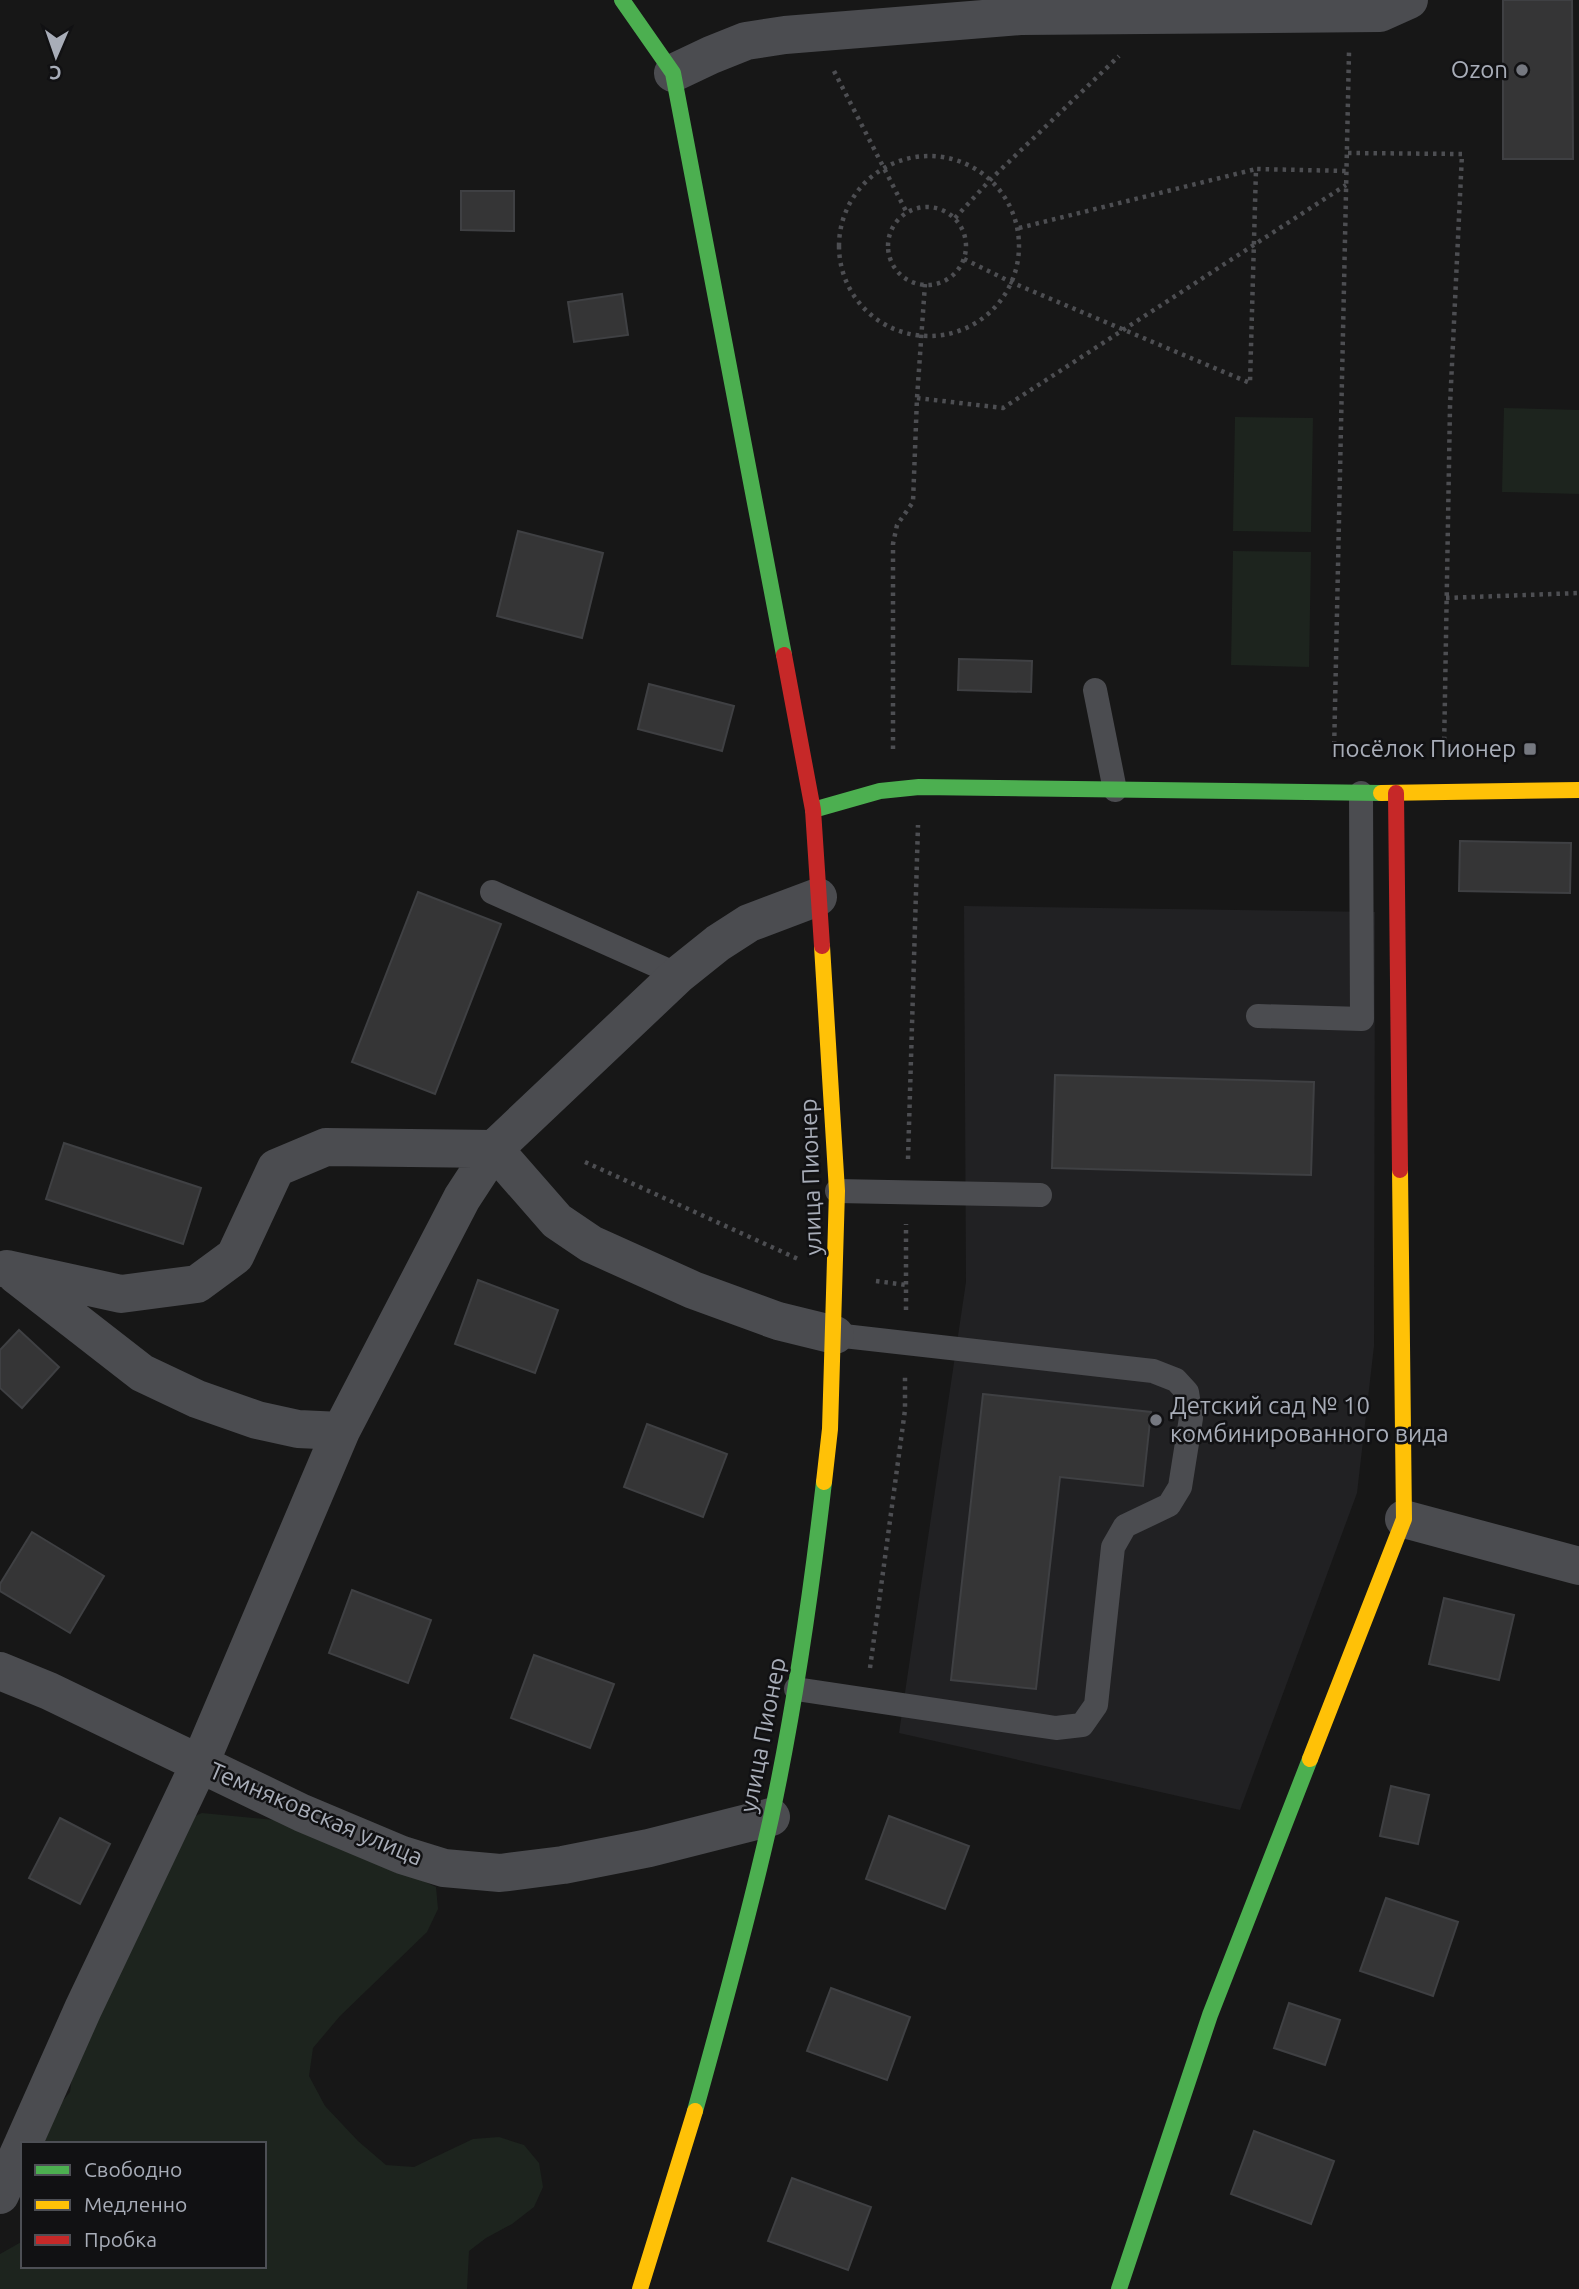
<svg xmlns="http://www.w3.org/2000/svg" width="1579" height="2289" font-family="Ubuntu,sans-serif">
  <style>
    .built { fill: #212123 }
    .green { fill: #1d241e }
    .building { fill: #353536; stroke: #3f4043; stroke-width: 2 }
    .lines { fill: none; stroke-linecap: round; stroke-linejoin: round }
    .path { stroke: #4d4e52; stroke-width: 4.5; stroke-dasharray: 3.5 5; stroke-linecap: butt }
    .lane { stroke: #4b4c50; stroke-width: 24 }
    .street { stroke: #4b4c50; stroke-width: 38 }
    .fast { stroke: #4caf50; stroke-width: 16 }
    .slow { stroke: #ffc107; stroke-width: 16 }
    .jam { stroke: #c62828; stroke-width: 16 }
    .poi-dot { fill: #757880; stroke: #111113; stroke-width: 2.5 }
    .labels { text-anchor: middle; stroke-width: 5; stroke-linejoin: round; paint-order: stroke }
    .poi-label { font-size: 24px; fill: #a8adb8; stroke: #111113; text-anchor: end }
    .street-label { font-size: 24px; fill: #a8adb8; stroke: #111113 }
  </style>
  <rect width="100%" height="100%" fill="#171717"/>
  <path class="built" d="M 964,906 L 1375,912 L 1374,1346 L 1357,1493 L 1240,1810 L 899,1733 L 966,1282 Z"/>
  <path class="green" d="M 1504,408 L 1579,410 L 1579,494 L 1502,492 Z
    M 1235,417 L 1313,418 L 1311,532 L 1233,531 Z
    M 1233,551 L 1311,552 L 1309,667 L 1231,665 Z
    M 202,1813 L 295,1822 L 436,1887 L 438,1909 L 427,1932 L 340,2016 L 313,2048 L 309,2076 L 325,2106 L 358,2141 L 386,2165 L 414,2167 L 473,2139 L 499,2137 L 524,2145 L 539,2163 L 543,2187 L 534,2207 L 512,2224 L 486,2238 L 469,2251 L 467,2289 L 0,2289 L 0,2254 L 23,2241 L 23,2266 L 264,2266 L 264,2144 L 28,2144 L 70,2092 L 75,2056 L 179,1823 Z"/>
  <path class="building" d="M 1503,0 L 1572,0 L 1573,159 L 1503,159 Z
    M 461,191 L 514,191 L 514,231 L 461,230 Z
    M 622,294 L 628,335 L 574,342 L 568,302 Z
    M 518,531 L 603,553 L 582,638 L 497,616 Z
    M 959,659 L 1032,661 L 1031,692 L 958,690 Z
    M 649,684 L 734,706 L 722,751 L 638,729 Z
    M 1460,841 L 1571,843 L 1570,893 L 1459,891 Z
    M 418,892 L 501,924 L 435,1094 L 352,1062 Z
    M 1055,1075 L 1314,1082 L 1311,1175 L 1052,1168 Z
    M 64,1143 L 201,1188 L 183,1244 L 46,1199 Z
    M 478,1280 L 558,1310 L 535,1373 L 455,1344 Z
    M 19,1330 L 59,1367 L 22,1408 L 0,1388 L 0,1350 Z
    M 983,1394 L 1151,1412 L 1143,1486 L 1060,1477 L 1036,1689 L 951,1680 Z
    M 647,1424 L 727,1454 L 703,1517 L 624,1487 Z
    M 32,1532 L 104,1576 L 70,1633 L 0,1591 L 0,1584 Z
    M 352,1590 L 431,1620 L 408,1683 L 329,1653 Z
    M 1444,1598 L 1514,1615 L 1499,1680 L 1429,1664 Z
    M 534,1655 L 614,1684 L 590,1748 L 511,1718 Z
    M 1391,1786 L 1429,1795 L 1418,1844 L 1380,1836 Z
    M 889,1816 L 969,1846 L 945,1909 L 866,1879 Z
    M 60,1818 L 110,1844 L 80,1904 L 29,1878 Z
    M 1386,1898 L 1458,1922 L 1433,1996 L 1360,1971 Z
    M 831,1988 L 910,2017 L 887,2080 L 807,2051 Z
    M 1289,2003 L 1340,2020 L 1325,2065 L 1274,2048 Z
    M 1254,2131 L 1334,2161 L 1311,2224 L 1231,2194 Z
    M 792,2178 L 871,2207 L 848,2270 L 768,2241 Z"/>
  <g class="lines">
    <path class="path" d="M 834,71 L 907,213
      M 1348,153 L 1462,154 L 1450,406 L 1444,752
      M839 246a90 90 0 1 1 180 0a90 90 0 1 1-180 0Z
      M888 246a39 39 0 1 1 78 0a39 39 0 1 1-78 0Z
      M 955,218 L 991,179 L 1119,56
      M 1019,228 L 1256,169
      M 964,259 L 1013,283 L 1250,383 L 1256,169 L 1347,171
      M 917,398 L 1003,408 L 1346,185
      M 1446,598 L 1579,593
      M 893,749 L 893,544 L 897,525 L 913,502 L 917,398 L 925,284
      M 1334,753 L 1349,52
      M 908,1159 L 918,825
      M 585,1162 L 798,1259
      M 876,1281 L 906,1285
      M 906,1310 L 906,1224
      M 870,1668 L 905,1410 L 905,1374"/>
    <path class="lane" d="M 1095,690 L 1115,790
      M 492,892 L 678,975
      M 1258,1016 L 1362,1019 L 1361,793
      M 837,1191 L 1040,1195
      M 796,1689 L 1056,1728 L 1082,1725 L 1096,1705 L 1113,1547 L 1125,1526 L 1169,1505 L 1180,1487 L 1191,1418 L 1187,1392 L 1176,1380 L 1153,1371 L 835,1335"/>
    <path class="street" d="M 673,73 L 711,55 L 746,41 L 785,35 L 1020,16 L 1380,13 L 1409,0
      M 7,1269 L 121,1294 L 197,1284 L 235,1256 L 276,1168 L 326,1147 L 494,1149 L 557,1221 L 591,1244 L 693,1290 L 778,1321 L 835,1335
      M 16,1275 L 142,1373 L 197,1399 L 257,1420 L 298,1429 L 341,1431
      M 1404,1519 L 1579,1566
      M 0,1671 L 49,1691 L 302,1813 L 402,1855 L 444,1868 L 500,1873 L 563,1865 L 649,1848 L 771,1817
      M 23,2144 L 83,2009 L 200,1763 L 341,1431 L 462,1198 L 494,1149 L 678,975 L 718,943 L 749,923 L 818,897
      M 0,2195 L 23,2144"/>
    <path class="fast" d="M 622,0 L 673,73 L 784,655
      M 813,810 L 880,791 L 919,787 L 1381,793
      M 695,2111 C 722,2014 749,1916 771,1818 C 795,1707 811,1594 824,1482
      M 1119,2289 L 1210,2015 L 1310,1759"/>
    <path class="slow" d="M 1381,793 L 1579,790
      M 822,946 L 837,1191 L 830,1429 L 824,1482
      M 1310,1759 L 1404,1519 L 1400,1170
      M 640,2289 L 695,2111"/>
    <path class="jam" d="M 784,655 L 813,810 L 822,946
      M 1396,793 L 1400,1170"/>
  </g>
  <g class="poi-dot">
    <circle cx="1522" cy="70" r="7"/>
    <rect x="1523" y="742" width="14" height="14" rx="3.5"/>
    <circle cx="1156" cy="1420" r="7"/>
  </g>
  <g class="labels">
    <g class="poi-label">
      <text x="1508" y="78">Ozon</text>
      <text x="1516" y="757">посёлок Пионер</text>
      <text x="1170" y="1414" text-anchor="start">Детский сад № 10<tspan x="1170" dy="28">комбинированного вида</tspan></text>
    </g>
    <g class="street-label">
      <text transform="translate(811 1177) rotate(-92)" y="8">улица Пионер</text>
      <text transform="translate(763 1735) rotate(-79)" y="8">улица Пионер</text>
      <text transform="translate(316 1814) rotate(23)" y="8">Темняковская улица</text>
    </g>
  </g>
  <rect x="21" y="2142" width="245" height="126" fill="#111113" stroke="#4d4f55" stroke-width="2"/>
  <rect x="35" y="2165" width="35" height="10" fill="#4caf50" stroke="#4d4f55" stroke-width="2"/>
  <text x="84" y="2177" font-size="21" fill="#a8adb8">Свободно</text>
  <rect x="35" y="2200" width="35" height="10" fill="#ffc107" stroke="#4d4f55" stroke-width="2"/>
  <text x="84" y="2212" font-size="21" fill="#a8adb8">Медленно</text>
  <rect x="35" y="2235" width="35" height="10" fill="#c62828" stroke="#4d4f55" stroke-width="2"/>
  <text x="84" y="2247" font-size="21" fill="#a8adb8">Пробка</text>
  <g transform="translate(56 56) rotate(182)" stroke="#111113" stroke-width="5" paint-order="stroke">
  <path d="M0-5L12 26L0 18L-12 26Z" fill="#a8adb8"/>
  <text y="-10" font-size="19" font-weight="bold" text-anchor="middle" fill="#a8adb8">С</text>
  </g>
</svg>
